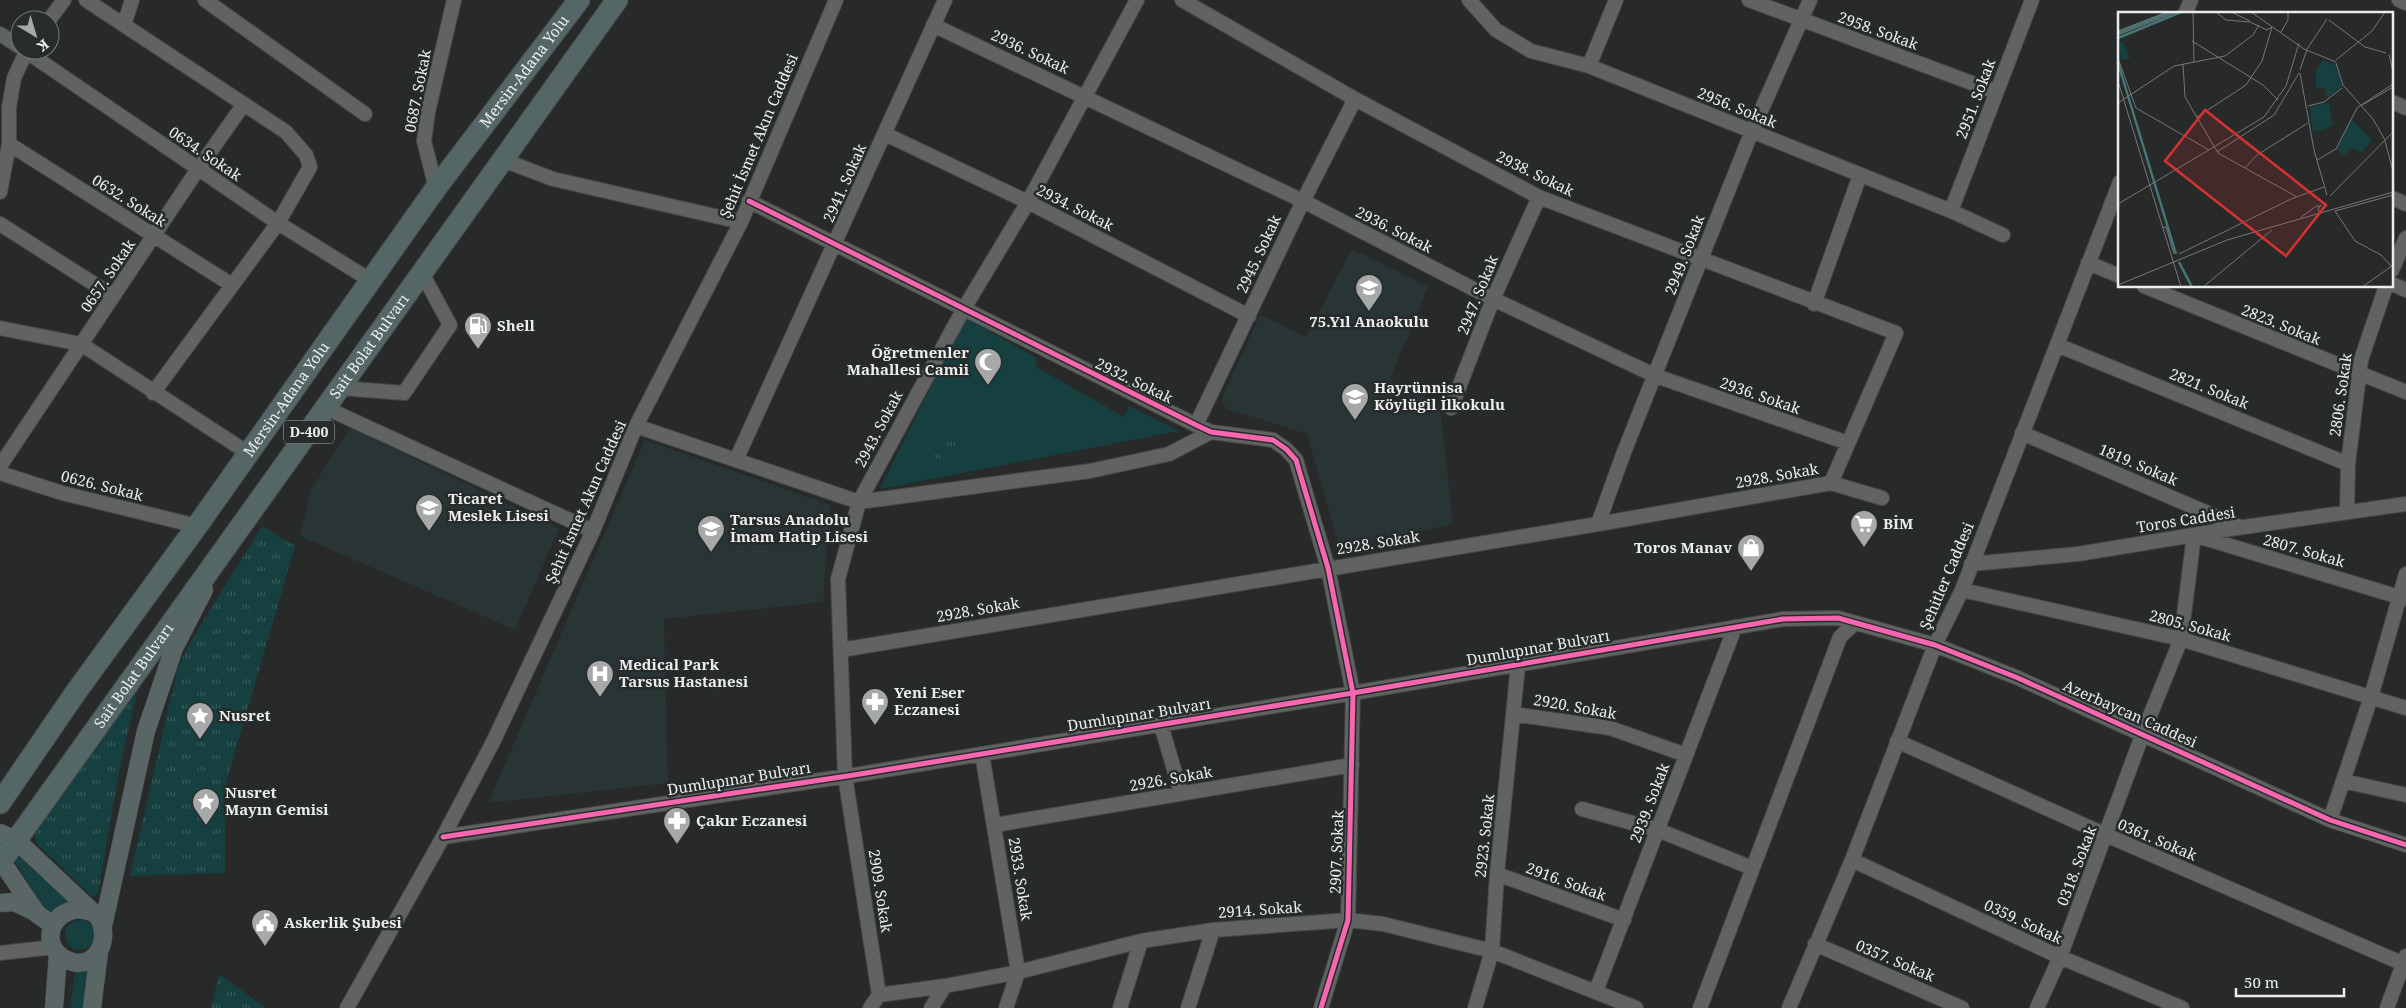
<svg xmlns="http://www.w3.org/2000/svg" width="2406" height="1008" font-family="'Noto Serif',serif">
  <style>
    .built { fill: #293434 }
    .grass { fill: #163f3f }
    .park { fill: url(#park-tufts) }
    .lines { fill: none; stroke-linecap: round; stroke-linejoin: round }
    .minor-casing { stroke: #454747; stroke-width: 16 }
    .major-casing { stroke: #454747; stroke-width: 19 }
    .highway-casing { stroke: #454747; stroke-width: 23 }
    .minor { stroke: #616262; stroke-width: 14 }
    .major { stroke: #5a6565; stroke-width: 18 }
    .highway { stroke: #566; stroke-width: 21 }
    .cycleway-casing { stroke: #272b2b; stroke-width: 8 }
    .cycleway { stroke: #f766af; stroke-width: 5 }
    .labels { text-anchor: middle; stroke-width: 5; stroke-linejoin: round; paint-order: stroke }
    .shield { fill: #272b2b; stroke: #b1b4b4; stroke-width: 1 }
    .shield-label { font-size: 14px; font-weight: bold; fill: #eceeee }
    .street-label { font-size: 15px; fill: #eceeee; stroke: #272b2b }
    .poi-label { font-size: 15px; font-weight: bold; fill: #eceeee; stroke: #272b2b; text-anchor: start }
    .inset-river { fill: none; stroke: #447676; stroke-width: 2.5 }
    .inset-road { fill: none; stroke: #767878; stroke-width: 1 }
    .view { fill: #d73232; fill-opacity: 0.15; stroke: #d73232; stroke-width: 2.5 }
    .inset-edge { fill: none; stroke: #eceeee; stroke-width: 2.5 }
  </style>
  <defs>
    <pattern id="park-tufts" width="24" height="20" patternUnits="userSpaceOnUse" patternTransform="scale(1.25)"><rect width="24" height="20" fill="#163f3f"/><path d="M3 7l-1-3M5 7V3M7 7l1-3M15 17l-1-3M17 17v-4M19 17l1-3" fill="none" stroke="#385b5b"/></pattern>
  </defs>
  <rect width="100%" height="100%" fill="#282a2a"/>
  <path class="built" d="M 1352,249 L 1428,287 L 1390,379 L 1440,404 L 1453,524 L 1340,549 L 1307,434 L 1227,409 L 1221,400 L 1260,315 L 1306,337 Z
    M 350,428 L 559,528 L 515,630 L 300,536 L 311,490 Z
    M 645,440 L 830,505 L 823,602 L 664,619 L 668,783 L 488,803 Z"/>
  <path class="grass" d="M 965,317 L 1037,358 L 1036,366 L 1043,371 L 1124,417 L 1129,406 L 1179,431 L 880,489 Z
    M 17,854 L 24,855 L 68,901 L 49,916 L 14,860 Z
    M65 935a15 15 0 1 1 30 0a15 15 0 1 1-30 0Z
    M 90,971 L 84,1008 L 70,1008 L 75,972 Z"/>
  <path class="park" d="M930 447a14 14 0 1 1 28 0a14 14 0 1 1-28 0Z
    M 262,526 L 295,546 L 225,787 L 225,873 L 130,876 L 178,666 L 194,636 Z
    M 139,684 L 119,771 L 98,894 L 93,897 L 37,844 L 34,836 L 92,749 Z
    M 219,974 L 266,1008 L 211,1008 Z"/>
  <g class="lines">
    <defs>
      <path id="minor" d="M 86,0 L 286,132 L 306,155 L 310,167 L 278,223 L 153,393
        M 205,0 L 365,114
        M 1469,0 L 1496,30 L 1531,51 L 1589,66 L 1951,211 L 2003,235
        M 1749,0 L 1996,92
        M 2399,0 L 2406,3
        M 2185,14 L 2191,0
        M 49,20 L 64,0
        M 124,25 L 132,0
        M 933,25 L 1303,201 L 1493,299 L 1656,376 L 1848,443
        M 0,34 L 20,47
        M 24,50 L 278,223 L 370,280
        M 1589,66 L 1616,0
        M 2392,102 L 2406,108
        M 885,134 L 1028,202 L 1249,316
        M 9,144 L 232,285
        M 503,160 L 553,179 L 741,222
        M 436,188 L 424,141 L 428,112 L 454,0
        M 0,192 L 9,144 L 9,107 L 14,78 L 27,50
        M 2392,198 L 2406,204
        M 749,201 L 1196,425 L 1211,432 L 1273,440 L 1286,449 L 1296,460 L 1328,568 L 1353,693 L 1348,920 L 1321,1008
        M 1951,211 L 2032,0
        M 0,224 L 113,296
        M 2088,263 L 2120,276
        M 2392,270 L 2406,238
        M 2392,284 L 2406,290
        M 2144,286 L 2406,392
        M 1814,304 L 1860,175
        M 0,328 L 81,344 L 248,453
        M 2057,345 L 2348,464
        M 340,388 L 404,393 L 450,325 L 422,273
        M 326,408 L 593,531
        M 1451,408 L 1493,299 L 1539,197
        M 1196,425 L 1303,201 L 1355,99
        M 636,426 L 859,502 L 1090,471 L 1169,454 L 1211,432
        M 2022,433 L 2240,527
        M 736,460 L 945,0
        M 0,466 L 198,169 L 244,104
        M 0,473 L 62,493 L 197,526
        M 1831,483 L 1882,498
        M 2347,512 L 2348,464 L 2361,360 L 2386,286
        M 1598,524 L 1624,452 L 1752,131 L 1810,0
        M 1971,564 L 2078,554 L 2230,529 L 2406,504
        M 1962,590 L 2181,639 L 2406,708
        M 841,650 L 1598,524 L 1831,483 L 1896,333 L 1539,197 L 1355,99 L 1182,0
        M 1513,714 L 1610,728 L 1686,755
        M 1161,725 L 1181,793
        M 1897,741 L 2106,835 L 2406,965
        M 982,754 L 1018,972 L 1006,1008
        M 2343,781 L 2406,795
        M 1582,809 L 1658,830 L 1752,868
        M 2330,820 L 2371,697 L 2406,574
        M 995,825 L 1352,765
        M 443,837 L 854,775 L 1353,693 L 1783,619 L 1838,618 L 1935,645 L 2018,678 L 2330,820 L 2406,845
        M 1852,860 L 2060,957 L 2182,1008
        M 1497,874 L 1624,920
        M 1815,944 L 1962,1008
        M 0,953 L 54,947
        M 1596,991 L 1735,627
        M 879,995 L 945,986 L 1018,972 L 1141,941 L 1213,930 L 1348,920 L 1383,924 L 1492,951 L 1636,1008
        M 347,1008 L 443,837 L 493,742 L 593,531 L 636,426 L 741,222 L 836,0
        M 870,1008 L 879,995 L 845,776 L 838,579 L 859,502 L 963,310 L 1028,202 L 1137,0
        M 931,1008 L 945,986
        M 1120,1008 L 1141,941
        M 1188,1008 L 1213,930
        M 1475,1008 L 1492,951 L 1497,874 L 1518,665
        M 1700,1008 L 1840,637 L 1855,623
        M 1789,1008 L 1852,860 L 1935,645 L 1962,590 L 2120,182
        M 2037,1008 L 2060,957 L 2143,733 L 2181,639 L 2194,535 L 2406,599
        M 2387,1008 L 2406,956"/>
      <path id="major" d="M 0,833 L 16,840 L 99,918 C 112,942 93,974 65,959 C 34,942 57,899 92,912
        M 0,859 L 37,914 L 53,925
        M 0,903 L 14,902 L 37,913
        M 103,926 L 146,731 L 174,648 L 204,590
        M 54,1008 L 58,954
        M 92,1008 L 99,952"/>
      <g id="highway">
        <path id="s1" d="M 0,803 L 76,692 L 197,526 L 436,188 L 579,0"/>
        <path id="s2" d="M 0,863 L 617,0"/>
      </g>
    </defs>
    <use href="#minor" class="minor-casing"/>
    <use href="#major" class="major-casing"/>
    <use href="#highway" class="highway-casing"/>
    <use href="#minor" class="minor"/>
    <use href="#major" class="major"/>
    <use href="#highway" class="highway"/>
    <defs>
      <path id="cycleway" d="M 749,201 L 1196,425 L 1211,432 L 1273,440 L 1286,449 L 1296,460 L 1328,568 L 1353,693 L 1348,920 L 1321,1008
        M 443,837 L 854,775 L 1353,693 L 1783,619 L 1838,618 L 1935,645 L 2018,678 L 2330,820 L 2406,845"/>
    </defs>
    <use href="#cycleway" class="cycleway-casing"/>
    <use href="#cycleway" class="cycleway"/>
  </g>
  <defs>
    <symbol id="school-pin" viewBox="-11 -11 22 30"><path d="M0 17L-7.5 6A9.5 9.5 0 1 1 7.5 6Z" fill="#a7a9a9" stroke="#272b2b"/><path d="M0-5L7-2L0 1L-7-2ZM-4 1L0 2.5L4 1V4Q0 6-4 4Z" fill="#fff"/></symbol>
    <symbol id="fuel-pin" viewBox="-11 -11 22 30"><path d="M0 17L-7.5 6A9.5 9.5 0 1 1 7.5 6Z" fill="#a7a9a9" stroke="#272b2b"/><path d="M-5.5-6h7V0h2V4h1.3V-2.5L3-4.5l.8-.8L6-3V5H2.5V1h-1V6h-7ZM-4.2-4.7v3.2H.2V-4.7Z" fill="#fff"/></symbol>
    <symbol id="mosque-pin" viewBox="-11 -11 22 30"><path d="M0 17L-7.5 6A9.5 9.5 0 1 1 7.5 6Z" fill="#a7a9a9" stroke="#272b2b"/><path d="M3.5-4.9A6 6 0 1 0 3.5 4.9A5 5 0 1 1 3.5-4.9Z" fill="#fff"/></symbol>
    <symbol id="supermarket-pin" viewBox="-11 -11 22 30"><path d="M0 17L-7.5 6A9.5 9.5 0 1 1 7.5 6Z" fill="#a7a9a9" stroke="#272b2b"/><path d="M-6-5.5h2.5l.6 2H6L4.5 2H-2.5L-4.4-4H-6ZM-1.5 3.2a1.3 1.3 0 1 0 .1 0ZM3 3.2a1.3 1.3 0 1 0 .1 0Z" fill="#fff"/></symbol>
    <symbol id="shop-pin" viewBox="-11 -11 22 30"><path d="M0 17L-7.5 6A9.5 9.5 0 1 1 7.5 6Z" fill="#a7a9a9" stroke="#272b2b"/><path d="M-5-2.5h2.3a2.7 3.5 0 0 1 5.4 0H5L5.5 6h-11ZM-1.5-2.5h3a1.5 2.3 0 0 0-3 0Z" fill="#fff"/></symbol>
    <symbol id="hospital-pin" viewBox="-11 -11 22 30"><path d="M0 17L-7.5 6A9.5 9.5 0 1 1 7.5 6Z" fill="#a7a9a9" stroke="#272b2b"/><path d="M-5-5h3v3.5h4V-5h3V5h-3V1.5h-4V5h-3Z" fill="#fff"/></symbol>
    <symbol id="pharmacy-pin" viewBox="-11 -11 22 30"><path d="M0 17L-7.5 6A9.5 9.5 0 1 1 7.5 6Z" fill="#a7a9a9" stroke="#272b2b"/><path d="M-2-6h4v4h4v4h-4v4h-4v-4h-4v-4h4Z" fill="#fff"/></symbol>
    <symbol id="sight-pin" viewBox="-11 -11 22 30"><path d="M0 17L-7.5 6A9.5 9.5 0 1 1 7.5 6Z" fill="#a7a9a9" stroke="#272b2b"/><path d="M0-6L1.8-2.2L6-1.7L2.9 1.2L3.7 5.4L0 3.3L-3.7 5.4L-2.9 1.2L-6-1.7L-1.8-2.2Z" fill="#fff"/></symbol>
    <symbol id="civic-pin" viewBox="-11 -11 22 30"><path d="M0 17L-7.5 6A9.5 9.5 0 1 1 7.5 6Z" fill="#a7a9a9" stroke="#272b2b"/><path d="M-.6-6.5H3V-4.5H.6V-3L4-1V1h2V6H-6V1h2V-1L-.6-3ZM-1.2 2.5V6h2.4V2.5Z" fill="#fff"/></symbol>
  </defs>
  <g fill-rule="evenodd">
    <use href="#school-pin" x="1353" y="272" width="32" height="43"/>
    <use href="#fuel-pin" x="462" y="310" width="32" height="43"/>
    <use href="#mosque-pin" x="972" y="346" width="32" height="43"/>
    <use href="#school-pin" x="1339" y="381" width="32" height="43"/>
    <use href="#school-pin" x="413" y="492" width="32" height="43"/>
    <use href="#supermarket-pin" x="1848" y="508" width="32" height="43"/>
    <use href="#school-pin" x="695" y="513" width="32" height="43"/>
    <use href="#shop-pin" x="1735" y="532" width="32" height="43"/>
    <use href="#hospital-pin" x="584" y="658" width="32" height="43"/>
    <use href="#pharmacy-pin" x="859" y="686" width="32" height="43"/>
    <use href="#sight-pin" x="184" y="700" width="32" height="43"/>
    <use href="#sight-pin" x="190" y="786" width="32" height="43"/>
    <use href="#pharmacy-pin" x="661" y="805" width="32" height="43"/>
    <use href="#civic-pin" x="249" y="907" width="32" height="43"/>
  </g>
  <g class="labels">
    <rect class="shield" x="284" y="420.5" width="50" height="23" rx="4"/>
    <g class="shield-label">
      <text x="309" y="437">D-400</text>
    </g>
    <g class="street-label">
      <text transform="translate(1878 31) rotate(20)" y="5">2958. Sokak</text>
      <text transform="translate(1030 52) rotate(25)" y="5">2936. Sokak</text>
      <text dy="5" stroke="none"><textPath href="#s1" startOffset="900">Mersin-Adana Yolu</textPath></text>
      <text transform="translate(418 91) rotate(-79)" y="5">0687. Sokak</text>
      <text transform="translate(1976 99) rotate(-69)" y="5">2951. Sokak</text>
      <text transform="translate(1737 108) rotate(22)" y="5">2956. Sokak</text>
      <text transform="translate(759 136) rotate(-67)" y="5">Şehit İsmet Akın Caddesi</text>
      <text transform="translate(205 154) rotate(34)" y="5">0634. Sokak</text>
      <text transform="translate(1535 174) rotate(26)" y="5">2938. Sokak</text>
      <text transform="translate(845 183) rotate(-66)" y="5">2941. Sokak</text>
      <text transform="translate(129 201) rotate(32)" y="5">0632. Sokak</text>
      <text transform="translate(1075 208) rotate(27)" y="5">2934. Sokak</text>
      <text transform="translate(1394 230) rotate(27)" y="5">2936. Sokak</text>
      <text transform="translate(1259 254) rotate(-65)" y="5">2945. Sokak</text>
      <text transform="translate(1685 255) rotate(-69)" y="5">2949. Sokak</text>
      <text transform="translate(108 276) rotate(-56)" y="5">0657. Sokak</text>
      <text transform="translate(1478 295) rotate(-68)" y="5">2947. Sokak</text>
      <text transform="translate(2281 325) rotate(22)" y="5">2823. Sokak</text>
      <text dy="5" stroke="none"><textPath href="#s2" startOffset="635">Sait Bolat Bulvarı</textPath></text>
      <text transform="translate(1134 381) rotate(26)" y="5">2932. Sokak</text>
      <text transform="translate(2209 389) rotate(22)" y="5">2821. Sokak</text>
      <text transform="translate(2341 395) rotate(-82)" y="5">2806. Sokak</text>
      <text transform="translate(1760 396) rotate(19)" y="5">2936. Sokak</text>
      <text dy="5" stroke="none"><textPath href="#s1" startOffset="495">Mersin-Adana Yolu</textPath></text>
      <text transform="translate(879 429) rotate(-62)" y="5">2943. Sokak</text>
      <text transform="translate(2138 465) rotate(23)" y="5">1819. Sokak</text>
      <text transform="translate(1777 476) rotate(-10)" y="5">2928. Sokak</text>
      <text transform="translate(102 486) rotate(14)" y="5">0626. Sokak</text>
      <text transform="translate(586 502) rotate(-66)" y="5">Şehit İsmet Akın Caddesi</text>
      <text transform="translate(2186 520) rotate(-9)" y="5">Toros Caddesi</text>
      <text transform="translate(1378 543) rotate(-9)" y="5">2928. Sokak</text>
      <text transform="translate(2304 551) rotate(16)" y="5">2807. Sokak</text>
      <text transform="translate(1947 576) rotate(-67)" y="5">Şehitler Caddesi</text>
      <text transform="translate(978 610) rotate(-10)" y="5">2928. Sokak</text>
      <text transform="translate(2190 626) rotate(15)" y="5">2805. Sokak</text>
      <text transform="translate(1538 648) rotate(-10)" y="5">Dumlupınar Bulvarı</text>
      <text dy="5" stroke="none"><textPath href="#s2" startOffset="230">Sait Bolat Bulvarı</textPath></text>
      <text transform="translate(1575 707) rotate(10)" y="5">2920. Sokak</text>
      <text transform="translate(2130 714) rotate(24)" y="5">Azerbaycan Caddesi</text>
      <text transform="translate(1139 715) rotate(-9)" y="5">Dumlupınar Bulvarı</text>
      <text transform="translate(739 779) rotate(-9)" y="5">Dumlupınar Bulvarı</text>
      <text transform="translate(1171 779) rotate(-10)" y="5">2926. Sokak</text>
      <text transform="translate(1650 803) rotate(-69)" y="5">2939. Sokak</text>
      <text transform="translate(1485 836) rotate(-84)" y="5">2923. Sokak</text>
      <text transform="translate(2157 840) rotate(23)" y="5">0361. Sokak</text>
      <text transform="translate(1337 852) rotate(-88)" y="5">2907. Sokak</text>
      <text transform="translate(2077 866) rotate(-69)" y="5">0318. Sokak</text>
      <text transform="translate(1020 879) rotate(81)" y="5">2933. Sokak</text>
      <text transform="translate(1566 882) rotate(20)" y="5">2916. Sokak</text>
      <text transform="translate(880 891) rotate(81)" y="5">2909. Sokak</text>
      <text transform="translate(1260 910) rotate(-4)" y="5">2914. Sokak</text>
      <text transform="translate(2023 922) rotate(25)" y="5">0359. Sokak</text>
      <text transform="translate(1895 961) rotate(23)" y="5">0357. Sokak</text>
    </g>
    <g class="poi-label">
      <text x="1369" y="327" text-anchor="middle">75.Yıl Anaokulu</text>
      <text x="497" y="331">Shell</text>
      <text x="969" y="358" text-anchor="end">Öğretmenler<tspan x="969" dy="17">Mahallesi Camii</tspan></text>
      <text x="1374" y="393">Hayrünnisa<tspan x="1374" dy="17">Köylügil İlkokulu</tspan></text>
      <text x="448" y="504">Ticaret<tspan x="448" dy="17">Meslek Lisesi</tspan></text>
      <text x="730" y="525">Tarsus Anadolu<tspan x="730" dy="17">İmam Hatip Lisesi</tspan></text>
      <text x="1883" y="529">BİM</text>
      <text x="1732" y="553" text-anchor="end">Toros Manav</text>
      <text x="619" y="670">Medical Park<tspan x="619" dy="17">Tarsus Hastanesi</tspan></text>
      <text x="894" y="698">Yeni Eser<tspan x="894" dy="17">Eczanesi</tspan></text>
      <text x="219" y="721">Nusret</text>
      <text x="225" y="798">Nusret<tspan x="225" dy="17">Mayın Gemisi</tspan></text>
      <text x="696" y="826">Çakır Eczanesi</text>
      <text x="284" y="928">Askerlik Şubesi</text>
    </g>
  </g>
  <g transform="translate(2118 12)">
    <rect width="275" height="275" fill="#282a2a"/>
    <path d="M 5,29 L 12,46 L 3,48 L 0,31 ZM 211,91 L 215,114 L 195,120 L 191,95 Z" fill="#163f3f"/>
    <path d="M 205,48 L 218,53 L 224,74 L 209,86 L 207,76 L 198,77 L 198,58 ZM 233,107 L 254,128 L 244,140 L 234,136 L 226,143 L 219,137 Z" fill="#163f3f"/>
    <path class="inset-river" d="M 0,21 L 53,0M 0,26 L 63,0M 0,51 L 58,242M 61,250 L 74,275"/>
    <path class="inset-road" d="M 75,0 L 76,51M 113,0 L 132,9M 133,0 L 186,37 L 218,50M 211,8 L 247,35 L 268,41M 0,19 L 49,0M 163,20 L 170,8 L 170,0M 0,23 L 58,0M 74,29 L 145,73 L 160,88M 271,42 L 275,60M 218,48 L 254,19 L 267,0M 1,49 L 18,96 L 91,138M 218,51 L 225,73 L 255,107 L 267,128M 65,52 L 67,85 L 100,141 L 179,185M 182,58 L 189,37 L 209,7M 182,61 L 196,138 L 209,183M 0,69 L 63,275M 0,91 L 56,54 L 107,44 L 135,23 L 141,13M 244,93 L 275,75M 190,94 L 206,90 L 224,76M 79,105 L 128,73 L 144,49 L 154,15 L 149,18 L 132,10 L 108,8 L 98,0M 267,129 L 275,159M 99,140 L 156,103 L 181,61M 199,148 L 218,137 L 239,96 L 275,72M 127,156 L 139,143 L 190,111M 212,184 L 275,120M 0,192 L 146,105 L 168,74 L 181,31M 200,195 L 203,193 L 202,195 L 200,195 L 202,203M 217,199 L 237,229 L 263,243 L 275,256M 217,199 L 275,183M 183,205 L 200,193M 45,216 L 48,215 L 56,242M 61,242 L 173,187 L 206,175M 0,273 L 109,228 L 275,180M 85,275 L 154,218M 244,275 L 274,254"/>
    <path class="view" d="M 87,98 L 208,193 L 168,244 L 47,149 Z"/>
    <rect width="275" height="275" class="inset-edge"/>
  </g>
  <g transform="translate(35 35) rotate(142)"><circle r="24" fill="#272b2b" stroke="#767979"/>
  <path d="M0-4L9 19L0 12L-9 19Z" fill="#a7a9a9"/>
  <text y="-8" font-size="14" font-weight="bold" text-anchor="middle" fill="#eceeee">K</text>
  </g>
  <path d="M2236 988v8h108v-8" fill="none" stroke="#eceeee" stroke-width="2.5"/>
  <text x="2244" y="988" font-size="15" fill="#eceeee" stroke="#272b2b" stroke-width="4" paint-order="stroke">50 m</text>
</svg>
